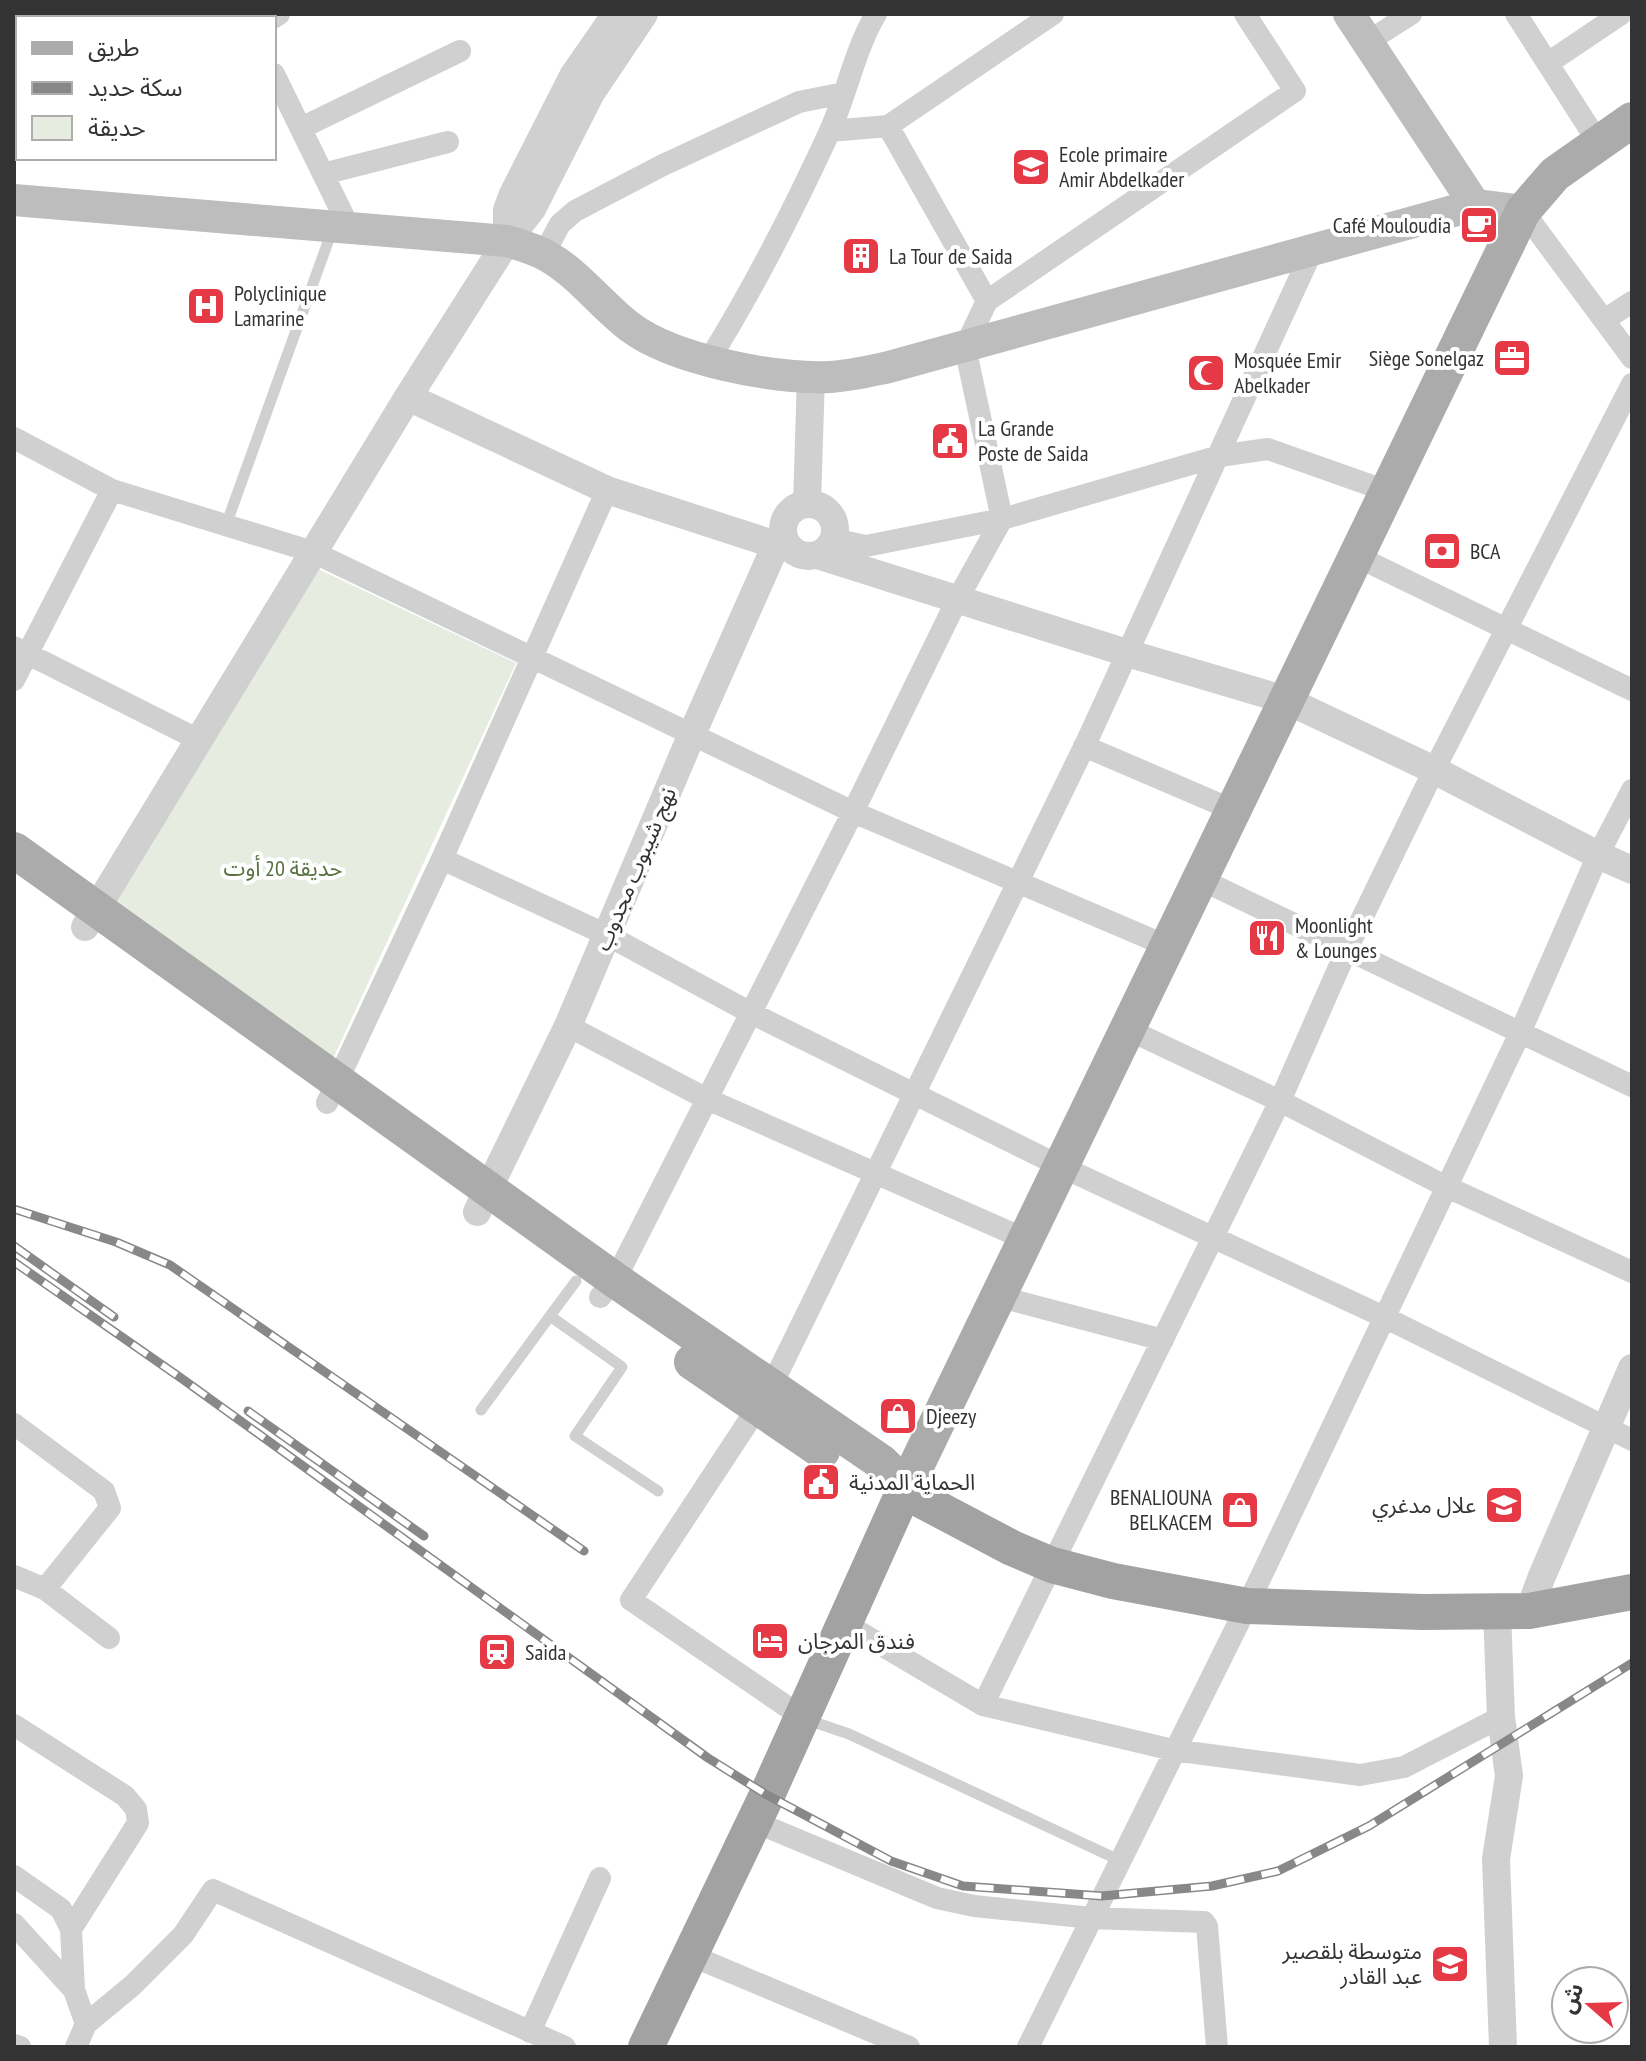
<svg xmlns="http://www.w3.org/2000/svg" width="1646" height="2061" font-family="'PT Sans Narrow','Noto Sans Arabic',sans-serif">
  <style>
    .green { fill: #e6ecdf }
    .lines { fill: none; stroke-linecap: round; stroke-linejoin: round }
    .service { stroke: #d0d0d0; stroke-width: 11 }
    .minor { stroke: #d0d0d0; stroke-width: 22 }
    .tertiary { stroke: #d0d0d0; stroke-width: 28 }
    .secondary { stroke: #bdbdbd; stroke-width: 32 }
    .primary { stroke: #ababab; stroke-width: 36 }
    .trunk { stroke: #a2a2a2; stroke-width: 36 }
    .rail-casing { stroke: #888; stroke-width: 9 }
    .rail { stroke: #fff; stroke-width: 6; stroke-dasharray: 18; stroke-linecap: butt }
    .labels { text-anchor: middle; stroke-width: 8; stroke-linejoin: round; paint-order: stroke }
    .poi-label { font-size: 22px; fill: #333; stroke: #fff; text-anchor: start }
    .park-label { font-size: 22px; fill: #56703f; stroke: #fff }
    .street-label { font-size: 22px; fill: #333; stroke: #fff }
  </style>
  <rect width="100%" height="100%" fill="#fff"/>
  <path class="green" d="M 314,567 L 516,663 L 331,1063 L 113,906 Z"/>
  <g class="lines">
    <path class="service" d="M 226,525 L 333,228
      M 550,1316 L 576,1281
      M 481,1410 L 550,1316 L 622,1367 L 575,1436 L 658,1491
      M 808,1720 L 849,1734 L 1121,1861"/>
    <path class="minor" d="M 245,14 L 247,18
      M 1516,14 L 1598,142
      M 273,18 L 279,14
      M 1367,42 L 1411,14
      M 1548,63 L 1621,14
      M 274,74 L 350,229
      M 888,126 L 987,301
      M 301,128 L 460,51
      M 830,131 L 888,126 L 1053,14
      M 323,174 L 448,142
      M 1523,211 L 1632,358
      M 544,254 L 560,224 L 575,211 L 661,166 L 799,102 L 844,93
      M 1604,320 L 1632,302
      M 709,360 C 753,289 794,209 829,133 C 847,94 854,51 876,14
      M 14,438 L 112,490 L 313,552 L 853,812 L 1167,946
      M 833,539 L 866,546 L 1002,519 L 1219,456 L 1268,449 L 1387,491
      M 1356,556 L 1632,690
      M 14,647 L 199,740
      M 14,680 L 112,490
      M 1084,746 L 1233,810
      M 442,859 L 607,935 L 751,1013 L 1060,1166 L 1384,1317 L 1632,1440
      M 1200,879 L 1632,1086
      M 568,1026 L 707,1099 L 1025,1239
      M 1127,1029 L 1280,1101 L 1445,1186 L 1632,1272
      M 327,1103 L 442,859 L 607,490
      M 997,1296 L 1163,1340
      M 600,1297 L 615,1280 L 853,812 L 957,600 L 1002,519 L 965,347 L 987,301 L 1295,91 L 1245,14
      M 14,1424 L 104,1491 L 110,1508 L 45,1589
      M 14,1576 L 45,1589 L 109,1638
      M 844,1623 L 983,1705 L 1173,1750 L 1360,1775 L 1404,1767 L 1501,1717
      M 983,1705 L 1280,1101 L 1347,949 L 1434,770 L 1632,384
      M 802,1717 L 631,1600 L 771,1387 L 1086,743 L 1312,251
      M 14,1725 L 125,1796 L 136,1809 L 138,1823 L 71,1929
      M 755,1822 L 937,1898 L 974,1906 L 1092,1918 L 1204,1922 L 1207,1926 L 1217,2047
      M 14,1876 L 61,1909 L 71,1929 L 74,1990 L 86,2024
      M 14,1924 L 74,1990
      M 690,1955 L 909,2047
      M 530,2032 L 600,1878
      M 14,2045 L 20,2047
      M 76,2047 L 86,2024 L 133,1985 L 183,1935 L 213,1890 L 565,2047
      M 1028,2047 L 1247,1606 L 1520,1033 L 1598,855 L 1632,790"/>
    <path class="tertiary" d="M 507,241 L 507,210 L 513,194 L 573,76 L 616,14
      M 408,397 L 607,490 L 776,545 L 692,734 L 568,1026 L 477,1212
      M 807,504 L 811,376
      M783 530a26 26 0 1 1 52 0a26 26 0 1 1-52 0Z
      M 817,555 L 1127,653 L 1286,700 L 1434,770 L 1598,855 L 1632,870
      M 85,927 L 408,397 L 507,241 L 532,209 L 591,93 L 644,14
      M 1529,1611 L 1542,1576 L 1632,1368
      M 1497,1612 L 1501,1717 L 1509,1776 L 1496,1859 L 1503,2047"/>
    <path class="secondary" d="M 1349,14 L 1475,205
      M 51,18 L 54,14
      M 14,78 L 18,72
      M 14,200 L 507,241 C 520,245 535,249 547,256 C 579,274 601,305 630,327 C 674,360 774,379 829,377 C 849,376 870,371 889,367 L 1475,205 L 1523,211"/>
    <path class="primary" d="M 14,850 L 615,1280 L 881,1462 L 894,1475 L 904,1491
      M 692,1362 L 822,1451
      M 904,1491 L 1523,211 L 1555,174 L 1632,120"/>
    <path class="trunk" d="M 646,2047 L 767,1795 L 904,1491 L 1012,1548 L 1052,1565 L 1113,1581 L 1247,1606 L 1422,1612 L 1529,1611 L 1632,1592"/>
    <defs>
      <path id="rail" d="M 14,1209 L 116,1242 L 170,1265 L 584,1551
        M 14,1246 L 114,1317
        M 14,1262 L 181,1378 L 708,1758 L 767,1795 L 891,1861 L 963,1886 L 1102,1896 L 1212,1886 L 1278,1871 L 1369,1826 L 1632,1663
        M 248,1411 L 424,1536"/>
    </defs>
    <use href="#rail" class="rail-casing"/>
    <use href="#rail" class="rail"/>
  </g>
  <defs>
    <symbol id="school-square" viewBox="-11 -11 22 22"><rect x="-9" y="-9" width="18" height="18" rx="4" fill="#e63946" stroke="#fff"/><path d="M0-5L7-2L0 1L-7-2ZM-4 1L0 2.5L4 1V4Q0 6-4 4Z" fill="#fff"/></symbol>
    <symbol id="cafe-square" viewBox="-11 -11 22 22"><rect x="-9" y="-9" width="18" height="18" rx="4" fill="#e63946" stroke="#fff"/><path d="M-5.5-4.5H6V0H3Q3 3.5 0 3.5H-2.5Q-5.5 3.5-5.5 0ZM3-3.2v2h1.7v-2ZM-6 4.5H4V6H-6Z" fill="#fff"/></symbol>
    <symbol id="building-square" viewBox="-11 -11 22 22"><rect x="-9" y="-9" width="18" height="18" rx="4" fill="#e63946" stroke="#fff"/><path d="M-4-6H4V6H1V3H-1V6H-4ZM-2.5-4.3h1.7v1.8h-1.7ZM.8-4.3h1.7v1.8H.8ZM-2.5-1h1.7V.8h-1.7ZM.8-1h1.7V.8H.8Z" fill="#fff"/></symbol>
    <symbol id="hospital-square" viewBox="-11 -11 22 22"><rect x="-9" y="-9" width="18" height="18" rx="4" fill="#e63946" stroke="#fff"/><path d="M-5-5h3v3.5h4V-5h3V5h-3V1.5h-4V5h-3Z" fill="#fff"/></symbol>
    <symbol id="office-square" viewBox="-11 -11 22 22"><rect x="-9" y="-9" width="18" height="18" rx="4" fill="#e63946" stroke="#fff"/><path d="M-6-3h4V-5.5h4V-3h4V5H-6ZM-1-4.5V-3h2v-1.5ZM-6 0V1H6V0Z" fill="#fff"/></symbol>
    <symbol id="mosque-square" viewBox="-11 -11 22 22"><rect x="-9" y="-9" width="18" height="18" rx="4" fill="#e63946" stroke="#fff"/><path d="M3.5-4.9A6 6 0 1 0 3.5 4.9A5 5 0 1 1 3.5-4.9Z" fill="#fff"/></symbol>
    <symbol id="civic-square" viewBox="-11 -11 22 22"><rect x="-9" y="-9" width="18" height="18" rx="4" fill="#e63946" stroke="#fff"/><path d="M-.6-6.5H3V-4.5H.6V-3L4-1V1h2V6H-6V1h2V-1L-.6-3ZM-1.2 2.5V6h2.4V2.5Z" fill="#fff"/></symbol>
    <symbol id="bank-square" viewBox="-11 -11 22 22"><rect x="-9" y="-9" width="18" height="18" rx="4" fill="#e63946" stroke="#fff"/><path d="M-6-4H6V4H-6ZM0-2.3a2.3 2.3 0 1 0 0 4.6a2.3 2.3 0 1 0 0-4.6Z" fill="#fff"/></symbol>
    <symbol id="restaurant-square" viewBox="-11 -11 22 22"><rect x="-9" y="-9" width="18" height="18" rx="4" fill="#e63946" stroke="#fff"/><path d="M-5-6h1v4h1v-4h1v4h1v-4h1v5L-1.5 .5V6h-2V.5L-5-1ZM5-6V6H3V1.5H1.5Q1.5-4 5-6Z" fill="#fff"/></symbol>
    <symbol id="shop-square" viewBox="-11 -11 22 22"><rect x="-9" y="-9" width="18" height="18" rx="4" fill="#e63946" stroke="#fff"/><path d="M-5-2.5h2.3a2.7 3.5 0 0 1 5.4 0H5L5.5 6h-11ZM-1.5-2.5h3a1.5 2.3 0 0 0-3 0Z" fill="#fff"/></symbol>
    <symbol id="hotel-square" viewBox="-11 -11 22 22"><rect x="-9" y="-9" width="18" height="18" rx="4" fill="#e63946" stroke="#fff"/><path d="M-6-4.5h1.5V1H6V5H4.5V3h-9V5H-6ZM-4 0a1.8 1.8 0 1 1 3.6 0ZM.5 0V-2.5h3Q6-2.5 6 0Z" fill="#fff"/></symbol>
    <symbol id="station-square" viewBox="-11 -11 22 22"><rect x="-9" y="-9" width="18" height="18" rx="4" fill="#e63946" stroke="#fff"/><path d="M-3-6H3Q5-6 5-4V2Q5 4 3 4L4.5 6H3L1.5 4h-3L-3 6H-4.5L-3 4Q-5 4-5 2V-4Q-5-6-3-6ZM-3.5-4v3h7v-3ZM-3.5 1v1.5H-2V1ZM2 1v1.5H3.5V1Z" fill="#fff"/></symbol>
  </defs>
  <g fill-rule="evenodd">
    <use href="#school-square" x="1009" y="145" width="44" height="44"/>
    <use href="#cafe-square" x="1457" y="203" width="44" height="44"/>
    <use href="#building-square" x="839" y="234" width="44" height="44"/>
    <use href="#hospital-square" x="184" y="284" width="44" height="44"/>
    <use href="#office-square" x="1490" y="336" width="44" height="44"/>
    <use href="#mosque-square" x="1184" y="351" width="44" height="44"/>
    <use href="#civic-square" x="928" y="419" width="44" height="44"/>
    <use href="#bank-square" x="1420" y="529" width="44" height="44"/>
    <use href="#restaurant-square" x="1245" y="916" width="44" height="44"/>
    <use href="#shop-square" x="876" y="1394" width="44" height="44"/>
    <use href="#civic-square" x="799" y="1460" width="44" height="44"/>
    <use href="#school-square" x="1482" y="1483" width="44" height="44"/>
    <use href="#shop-square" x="1218" y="1488" width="44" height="44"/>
    <use href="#hotel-square" x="748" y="1619" width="44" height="44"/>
    <use href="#station-square" x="475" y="1630" width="44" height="44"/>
    <use href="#school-square" x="1428" y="1942" width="44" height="44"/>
  </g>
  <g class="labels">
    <g class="poi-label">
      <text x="1059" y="162">Ecole primaire<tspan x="1059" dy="25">Amir Abdelkader</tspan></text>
      <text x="1451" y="233" text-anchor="end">Café Mouloudia</text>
      <text x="889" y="264">La Tour de Saida</text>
      <text x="234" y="301">Polyclinique<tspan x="234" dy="25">Lamarine</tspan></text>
      <text x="1484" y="366" text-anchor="end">Siège Sonelgaz</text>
      <text x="1234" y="368">Mosquée Emir<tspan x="1234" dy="25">Abelkader</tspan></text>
      <text x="978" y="436">La Grande<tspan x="978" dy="25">Poste de Saida</tspan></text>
      <text x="1470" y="559">BCA</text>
      <text x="1295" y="933">Moonlight<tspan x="1295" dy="25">&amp; Lounges</tspan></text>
      <text x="926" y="1424">Djeezy</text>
      <text x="849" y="1490">الحماية المدنية</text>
      <text x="1212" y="1505" text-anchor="end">BENALIOUNA<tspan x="1212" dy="25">BELKACEM</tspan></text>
      <text x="1476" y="1513" text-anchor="end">علال مدغري</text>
      <text x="798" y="1649">فندق المرجان</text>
      <text x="525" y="1660">Saida</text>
      <text x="1422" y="1959" text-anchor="end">متوسطة بلقصير<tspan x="1422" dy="25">عبد القادر</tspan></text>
    </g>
    <g class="park-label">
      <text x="283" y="876">حديقة 20 أوت</text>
    </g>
    <g class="street-label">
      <text transform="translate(635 869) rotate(-67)" y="8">نهج شيبوب مجدوب</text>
    </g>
  </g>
  <rect width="1646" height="2061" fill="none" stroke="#333333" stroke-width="32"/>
  <rect x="16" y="16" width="260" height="144" fill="#ffffff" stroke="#adadad" stroke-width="2"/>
  <rect x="32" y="42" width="40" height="12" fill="#ababab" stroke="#adadad" stroke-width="2"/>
  <text x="88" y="56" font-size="24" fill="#333333">طريق</text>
  <rect x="32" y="82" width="40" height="12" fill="#888888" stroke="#adadad" stroke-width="2"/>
  <text x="88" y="96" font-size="24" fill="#333333">سكة حديد</text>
  <rect x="32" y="116" width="40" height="24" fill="#e6ecdf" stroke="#adadad" stroke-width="2"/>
  <text x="88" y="136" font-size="24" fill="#333333">حديقة</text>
  <g transform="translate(1590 2005) rotate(290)"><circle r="38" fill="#ffffff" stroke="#adadad" stroke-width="2"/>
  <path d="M0-6L14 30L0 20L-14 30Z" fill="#e63946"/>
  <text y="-12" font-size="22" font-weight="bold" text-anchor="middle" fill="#333333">ش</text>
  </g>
</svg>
